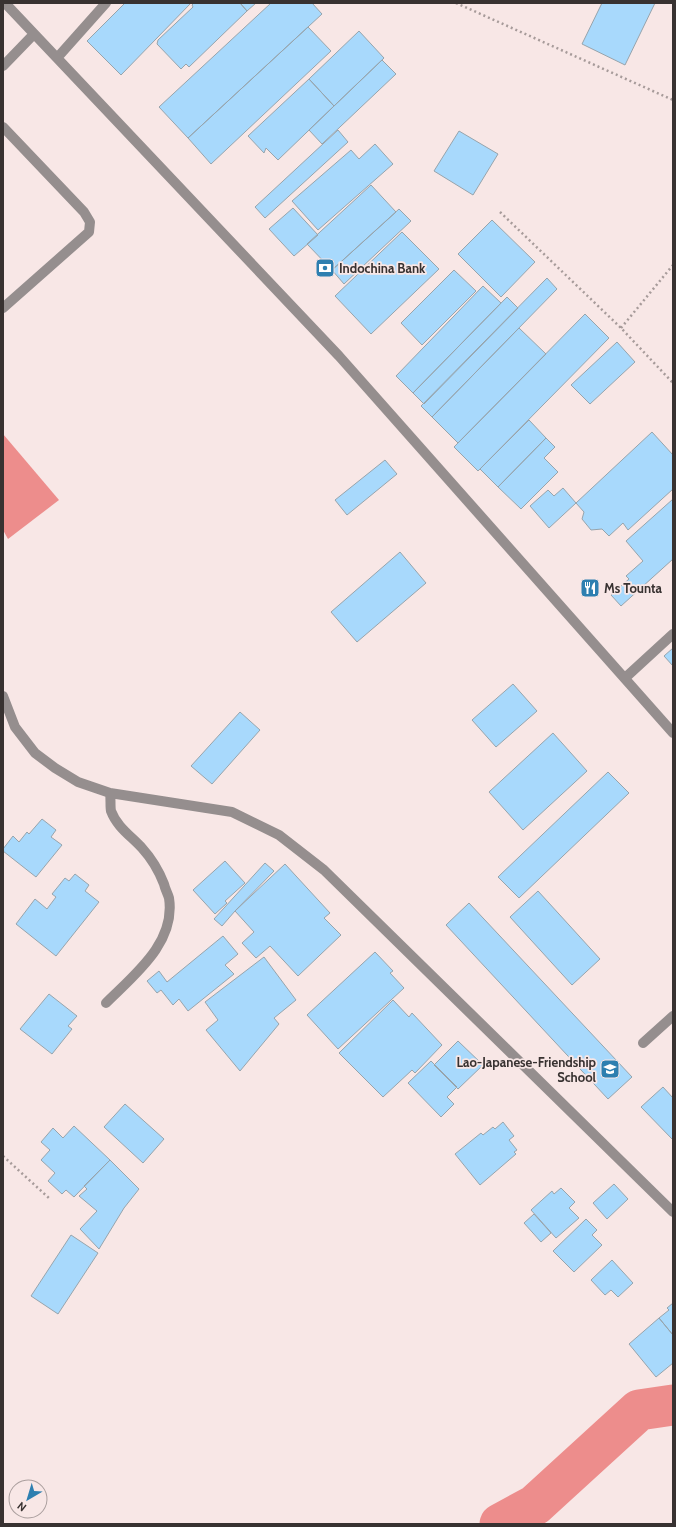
<svg xmlns="http://www.w3.org/2000/svg" width="676" height="1527" font-family="Cabin,sans-serif">
  <style>
    .water { fill: #ed8d8c }
    .lines { fill: none; stroke-linecap: round; stroke-linejoin: round }
    .river { stroke: #ed8d8c; stroke-width: 41 }
    .building { fill: #a8d9fc; stroke: #97a4ac }
    .path { stroke: #a79b9a; stroke-width: 2.5; stroke-dasharray: 2 3; stroke-linecap: butt }
    .minor { stroke: #958e8e; stroke-width: 10 }
    .labels { text-anchor: middle; stroke-width: 3.5; stroke-linejoin: round; paint-order: stroke }
    .poi-label { font-size: 13px; font-weight: bold; fill: #383231; stroke: #f8e7e6; text-anchor: start }
  </style>
  <rect width="100%" height="100%" fill="#f8e7e6"/>
  <path class="water" d="M 3,434 L 59,500 L 8,539 L 3,530 Z"/>
  <g class="lines">
    <path class="river" d="M 500,1524 L 535,1505 L 639,1410 L 673,1405"/>
  </g>
  <path class="building" d="M 125,3 L 191,3 L 121,75 L 87,41 Z
    M 194,3 L 240,3 L 247,11 L 189,67 L 186,64 L 181,69 L 157,44 L 158,40 L 193,7 L 192,5 Z
    M 240,3 L 256,3 L 247,11 Z
    M 271,3 L 312,3 L 322,14 L 188,138 L 159,107 Z
    M 602,3 L 655,3 L 625,65 L 582,44 Z
    M 308,27 L 331,51 L 211,164 L 188,138 Z
    M 359,31 L 384,58 L 334,106 L 309,79 Z
    M 382,60 L 396,74 L 322,144 L 309,130 Z
    M 309,79 L 334,106 L 278,160 L 266,148 L 264,153 L 248,136 Z
    M 338,130 L 348,142 L 265,218 L 255,207 Z
    M 459,131 L 498,154 L 473,195 L 434,171 Z
    M 375,144 L 393,164 L 318,230 L 292,201 L 351,150 L 359,159 Z
    M 371,185 L 396,212 L 332,270 L 307,244 Z
    M 293,208 L 318,235 L 294,256 L 269,229 Z
    M 399,209 L 411,221 L 344,284 L 332,270 Z
    M 492,220 L 535,262 L 501,297 L 458,254 Z
    M 402,232 L 439,269 L 371,334 L 335,296 Z
    M 454,270 L 476,291 L 422,345 L 401,323 Z
    M 547,278 L 557,289 L 432,417 L 421,406 Z
    M 483,286 L 501,303 L 413,393 L 396,376 Z
    M 507,297 L 518,308 L 424,404 L 413,393 Z
    M 585,314 L 609,338 L 478,471 L 454,447 Z
    M 519,328 L 546,354 L 458,443 L 432,417 Z
    M 617,342 L 635,362 L 590,404 L 571,385 Z
    M 529,420 L 546,438 L 498,487 L 480,469 Z
    M 652,432 L 673,455 L 673,489 L 628,530 L 623,523 L 609,536 L 602,529 L 591,530 L 582,519 L 584,512 L 576,503 Z
    M 546,438 L 555,447 L 544,458 L 558,472 L 521,509 L 498,487 Z
    M 385,460 L 397,474 L 347,515 L 335,500 Z
    M 563,488 L 576,503 L 549,528 L 530,506 L 548,490 L 554,496 Z
    M 673,499 L 673,559 L 621,606 L 611,595 L 629,579 L 626,576 L 643,561 L 626,541 Z
    M 400,552 L 426,583 L 357,642 L 331,612 Z
    M 673,648 L 673,666 L 664,656 Z
    M 513,684 L 537,711 L 496,747 L 472,720 Z
    M 240,712 L 260,730 L 212,784 L 191,766 Z
    M 553,733 L 587,771 L 523,830 L 489,792 Z
    M 608,772 L 629,793 L 519,898 L 498,877 Z
    M 42,819 L 56,830 L 51,837 L 62,845 L 36,877 L 3,851 L 3,849 L 13,836 L 19,842 L 27,832 L 29,834 Z
    M 225,861 L 245,883 L 225,901 L 227,903 L 215,914 L 193,890 Z
    M 265,863 L 274,871 L 235,911 L 222,926 L 214,919 Z
    M 285,864 L 330,913 L 324,918 L 341,935 L 298,976 L 270,946 L 256,958 L 242,943 L 254,932 L 235,911 Z
    M 75,874 L 89,885 L 85,891 L 99,902 L 56,956 L 16,924 L 35,899 L 47,909 L 56,897 L 52,894 L 65,878 L 69,881 Z
    M 538,891 L 600,959 L 572,985 L 510,917 Z
    M 469,903 L 632,1077 L 608,1099 L 446,925 Z
    M 223,936 L 238,954 L 225,965 L 234,974 L 188,1011 L 179,999 L 173,1005 L 161,990 L 157,993 L 147,981 L 159,971 L 167,982 Z
    M 375,952 L 393,971 L 390,973 L 404,988 L 338,1049 L 307,1015 Z
    M 264,957 L 296,1000 L 274,1018 L 279,1024 L 240,1071 L 206,1030 L 218,1020 L 205,1002 Z
    M 49,994 L 77,1016 L 68,1026 L 72,1029 L 52,1054 L 20,1029 Z
    M 393,1000 L 409,1017 L 412,1013 L 442,1045 L 415,1073 L 412,1070 L 383,1097 L 339,1053 Z
    M 458,1041 L 483,1065 L 458,1089 L 434,1065 Z
    M 431,1061 L 457,1087 L 447,1097 L 454,1104 L 441,1117 L 408,1083 Z
    M 663,1087 L 673,1098 L 673,1140 L 641,1107 Z
    M 125,1104 L 164,1139 L 143,1163 L 104,1127 Z
    M 503,1122 L 514,1136 L 509,1140 L 517,1150 L 514,1152 L 516,1154 L 480,1185 L 455,1154 L 481,1133 L 483,1135 L 493,1127 L 495,1129 Z
    M 74,1126 L 110,1160 L 74,1197 L 66,1190 L 62,1194 L 48,1181 L 55,1173 L 41,1160 L 50,1150 L 41,1142 L 53,1128 L 63,1138 Z
    M 110,1160 L 139,1189 L 124,1208 L 99,1249 L 80,1229 L 97,1211 L 79,1196 L 87,1189 L 84,1186 Z
    M 614,1184 L 628,1199 L 607,1219 L 593,1203 Z
    M 561,1188 L 575,1202 L 569,1208 L 579,1218 L 556,1238 L 531,1210 L 552,1191 L 554,1194 Z
    M 534,1214 L 551,1233 L 541,1242 L 524,1223 Z
    M 586,1219 L 597,1230 L 592,1235 L 602,1245 L 574,1272 L 553,1251 Z
    M 71,1235 L 98,1253 L 58,1314 L 31,1296 Z
    M 612,1260 L 633,1283 L 618,1297 L 611,1290 L 605,1295 L 591,1280 Z
    M 673,1303 L 673,1335 L 659,1318 L 669,1310 L 667,1308 Z
    M 659,1318 L 673,1335 L 673,1363 L 656,1377 L 629,1344 Z"/>
  <g class="lines">
    <path class="path" d="M 456,3 L 673,100
      M 500,212 L 621,328 L 673,383
      M 621,328 L 673,265
      M 3,1156 L 50,1199"/>
    <path class="minor" d="M 5,3 L 339,356 L 673,733
      M 57,58 L 106,3
      M 3,66 L 34,34
      M 3,127 L 84,212 L 90,222 L 89,232 L 3,308
      M 625,678 L 673,634
      M 3,696 L 15,727 L 35,753 L 55,768 L 78,782 L 110,793 L 232,812 L 279,835 L 324,870 L 673,1212
      M 106,1003 C 134,975 176,943 169,898 C 168,894 165,889 164,884 C 159,871 152,859 142,848 C 131,836 117,827 111,811 C 110,806 111,799 110,793
      M 643,1043 L 673,1016"/>
  </g>
  <defs>
    <symbol id="bank-square" viewBox="-11 -11 22 22"><rect x="-9" y="-9" width="18" height="18" rx="4" fill="#2e7fb0" stroke="#f8e7e6"/><path d="M-6-4H6V4H-6ZM0-2.3a2.3 2.3 0 1 0 0 4.6a2.3 2.3 0 1 0 0-4.6Z" fill="#fff"/></symbol>
    <symbol id="restaurant-square" viewBox="-11 -11 22 22"><rect x="-9" y="-9" width="18" height="18" rx="4" fill="#2e7fb0" stroke="#f8e7e6"/><path d="M-5-6h1v4h1v-4h1v4h1v-4h1v5L-1.5 .5V6h-2V.5L-5-1ZM5-6V6H3V1.5H1.5Q1.5-4 5-6Z" fill="#fff"/></symbol>
    <symbol id="school-square" viewBox="-11 -11 22 22"><rect x="-9" y="-9" width="18" height="18" rx="4" fill="#2e7fb0" stroke="#f8e7e6"/><path d="M0-5L7-2L0 1L-7-2ZM-4 1L0 2.5L4 1V4Q0 6-4 4Z" fill="#fff"/></symbol>
  </defs>
  <g fill-rule="evenodd">
    <use href="#bank-square" x="314" y="257" width="22" height="22"/>
    <use href="#restaurant-square" x="579" y="577" width="22" height="22"/>
    <use href="#school-square" x="599" y="1058" width="22" height="22"/>
  </g>
  <g class="labels">
    <g class="poi-label">
      <text x="339" y="273">Indochina Bank</text>
      <text x="604" y="593">Ms Tounta</text>
      <text x="596" y="1067" text-anchor="end">Lao-Japanese-Friendship<tspan x="596" dy="15">School</tspan></text>
    </g>
  </g>
  <rect width="676" height="1527" fill="none" stroke="#383231" stroke-width="8"/>
  <g transform="translate(28 1499) rotate(218)"><circle r="19" fill="#f8e7e6" stroke="#ab9f9e"/>
  <path d="M0-3L7 15L0 10L-7 15Z" fill="#2e7fb0"/>
  <text y="-6" font-size="11" font-weight="bold" text-anchor="middle" fill="#383231">N</text>
  </g>
</svg>
